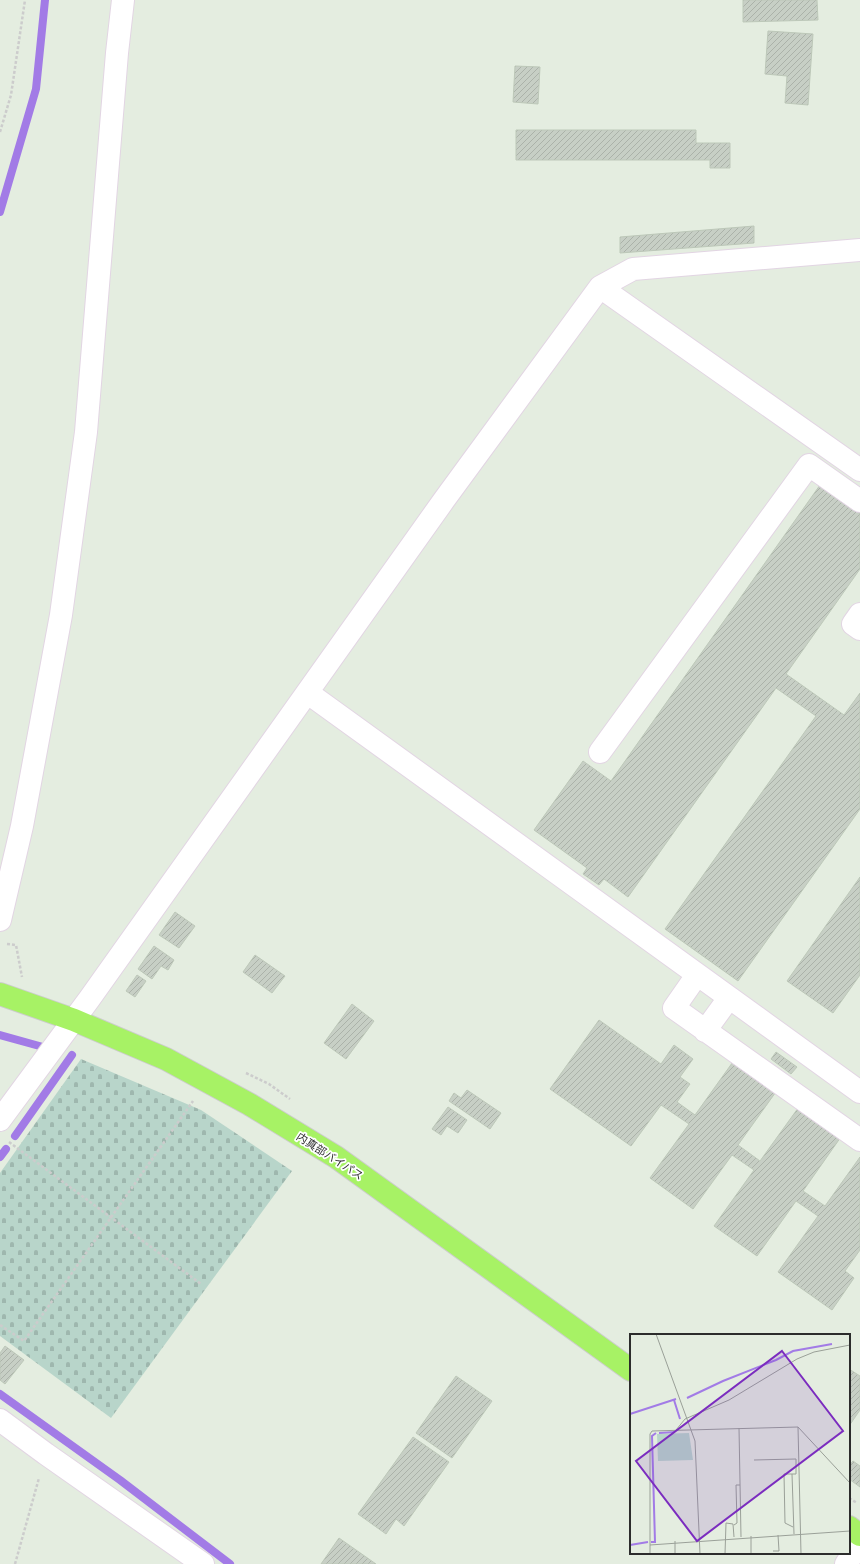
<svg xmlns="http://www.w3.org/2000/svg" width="860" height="1564" font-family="Arial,'Noto Sans JP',sans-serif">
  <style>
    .cemetery { fill: url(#cemetery-stones) }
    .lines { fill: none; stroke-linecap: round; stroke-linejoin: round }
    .stream { stroke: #a27be6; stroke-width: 8 }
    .building { fill: url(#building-hatch); stroke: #bdc8b9 }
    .minor-casing { stroke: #e2d5e3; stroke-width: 24 }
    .highway-casing { stroke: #ccc; stroke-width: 24 }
    .path { stroke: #ccc; stroke-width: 2.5; stroke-dasharray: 3 2; stroke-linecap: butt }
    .minor { stroke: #fff; stroke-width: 22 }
    .highway { stroke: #a7f265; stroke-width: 22 }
    .labels { text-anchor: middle; stroke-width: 3.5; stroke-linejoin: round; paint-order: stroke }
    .street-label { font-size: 11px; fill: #2c2c2c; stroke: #fff }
    .inset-river { fill: none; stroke: #a27be6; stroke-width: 2 }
    .inset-road { fill: none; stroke: #9aa098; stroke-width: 1 }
    .view { fill: #7b2cbf; fill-opacity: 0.15; stroke: #7b2cbf; stroke-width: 2 }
    .inset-edge { fill: none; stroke: #2c2c2c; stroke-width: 2 }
  </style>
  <defs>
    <pattern id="cemetery-stones" width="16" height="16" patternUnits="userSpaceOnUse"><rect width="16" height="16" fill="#b8d5ca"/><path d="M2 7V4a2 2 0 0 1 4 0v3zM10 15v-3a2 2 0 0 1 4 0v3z" fill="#9eb7ae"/></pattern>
    <pattern id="building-hatch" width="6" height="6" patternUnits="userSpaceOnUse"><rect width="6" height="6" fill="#c7cfc5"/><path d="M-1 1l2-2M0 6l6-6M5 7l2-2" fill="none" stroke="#abb2a9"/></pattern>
  </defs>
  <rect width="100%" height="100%" fill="#e4ede0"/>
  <path class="cemetery" d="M 81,1059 L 201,1110 L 292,1171 L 111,1418 L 0,1336 L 0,1173 Z"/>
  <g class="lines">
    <path class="stream" d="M 0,212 L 36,89 L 45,0
      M 0,1035 L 43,1047
      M 15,1136 L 72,1055
      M 0,1157 L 6,1149
      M 0,1394 L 120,1480 L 230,1564"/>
  </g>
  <path class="building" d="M 743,0 L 817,0 L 818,20 L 743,22 Z
    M 768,31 L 813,34 L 808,105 L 785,103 L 787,76 L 765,74 Z
    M 515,66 L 540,67 L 538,104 L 513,102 Z
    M 516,130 L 696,130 L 696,143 L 730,143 L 730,168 L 710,168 L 710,160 L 516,160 Z
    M 754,226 L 754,243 L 620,253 L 620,237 Z
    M 820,485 L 860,513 L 860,569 L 786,674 L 844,715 L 860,693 L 860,809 L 738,981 L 665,929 L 816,716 L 776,688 L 628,897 L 604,879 L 599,885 L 583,874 L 587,868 L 534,830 L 583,761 L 611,781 Z
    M 860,877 L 860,975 L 833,1013 L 787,981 Z
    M 175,912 L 195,926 L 179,948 L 159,935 Z
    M 154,946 L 174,960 L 168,970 L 161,966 L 152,979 L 138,969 Z
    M 255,955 L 285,976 L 272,993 L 243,972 Z
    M 137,975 L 146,981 L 135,997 L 126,991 Z
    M 352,1004 L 374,1021 L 346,1059 L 324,1043 Z
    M 599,1020 L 661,1064 L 674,1045 L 693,1059 L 680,1077 L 690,1084 L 677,1102 L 695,1115 L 735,1059 L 778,1089 L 738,1145 L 760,1161 L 801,1104 L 843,1134 L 803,1191 L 825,1206 L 860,1157 L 860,1250 L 845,1271 L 854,1278 L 832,1310 L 778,1272 L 818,1216 L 796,1201 L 757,1256 L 714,1226 L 754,1170 L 732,1155 L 693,1209 L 650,1178 L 689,1124 L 661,1105 L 631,1146 L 550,1089 Z
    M 776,1052 L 797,1067 L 791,1074 L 771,1059 Z
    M 467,1090 L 501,1113 L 490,1129 L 449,1101 L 454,1093 L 461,1098 Z
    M 448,1107 L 467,1120 L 458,1133 L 447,1126 L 441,1135 L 432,1129 Z
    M 5,1346 L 24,1360 L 5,1384 L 0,1380 L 0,1353 Z
    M 849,1369 L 860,1376 L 860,1410 L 849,1426 Z
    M 456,1376 L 492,1401 L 452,1458 L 416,1433 Z
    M 413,1437 L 449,1462 L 404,1526 L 396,1519 L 386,1534 L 358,1514 Z
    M 853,1461 L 860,1466 L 860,1487 L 849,1479 L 849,1466 Z
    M 339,1538 L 376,1564 L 321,1564 Z"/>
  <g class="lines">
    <defs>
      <path id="minor" d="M 600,287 L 860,470
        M 860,614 L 853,624 L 860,629
        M 308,693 L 860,1092
        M 600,752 L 809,465 L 860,501
        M 0,920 L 22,826 L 61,615 L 86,432 L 117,53 L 123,0
        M 697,975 L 674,1008 L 860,1140
        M 705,1031 L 729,998
        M 0,1120 L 90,998 L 444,500 L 600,287 L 633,269 L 860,250
        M 0,1420 L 46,1454 L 203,1564
        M 846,1564 L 860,1543"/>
      <path id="highway" d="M 0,994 L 74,1020 L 166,1059 L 249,1104 L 336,1157 L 631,1370
        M 849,1527 L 860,1535"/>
    </defs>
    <use href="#minor" class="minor-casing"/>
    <use href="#highway" class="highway-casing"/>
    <path class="path" d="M 0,132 L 11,95 L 25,0
      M 7,944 L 16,945 L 22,977
      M 246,1073 L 269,1084 L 290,1099
      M 9,1142 L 201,1284
      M 0,1325 L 24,1341 L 193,1101
      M 849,1498 L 857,1503
      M 15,1564 L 39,1478"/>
    <use href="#minor" class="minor"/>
    <use href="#highway" class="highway"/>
  </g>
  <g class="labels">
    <g class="street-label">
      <text transform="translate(330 1156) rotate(33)" y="4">内真部バイパス</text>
    </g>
  </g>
  <g transform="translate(630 1334)">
    <rect width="220" height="220" fill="#e4ede0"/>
    <path d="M 59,99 L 63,126 L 28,127 L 27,100 Z" fill="#b8d5ca"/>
    <path class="inset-river" d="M 57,64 L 93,47 L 146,26 L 163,17 L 202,10M 44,66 L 50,85M 0,80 L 46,65M 29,99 L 45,98M 21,208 L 25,208 L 22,102 L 26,99M 0,211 L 18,208"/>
    <path class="inset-road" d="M 26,0 L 65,107 L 70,220M 168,93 L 171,220M 109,94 L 111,203M 46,96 L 55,85 L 99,66 L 167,25 L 184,18 L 220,11M 124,126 L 166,125 L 166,140 L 162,140M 104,191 L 107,189 L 106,151 L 110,151M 163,193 L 155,189 L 154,140 L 162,140 L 164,200M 121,202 L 121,220M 45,207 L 45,220M 20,211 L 220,197M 143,217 L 149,217 L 148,201M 20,220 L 20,100 L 22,97 L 168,93 L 220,149M 95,220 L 96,189 L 103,190 L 104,203"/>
    <path class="view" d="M 152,17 L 213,97 L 67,207 L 6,127 Z"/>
    <rect width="220" height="220" class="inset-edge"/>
  </g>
</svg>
